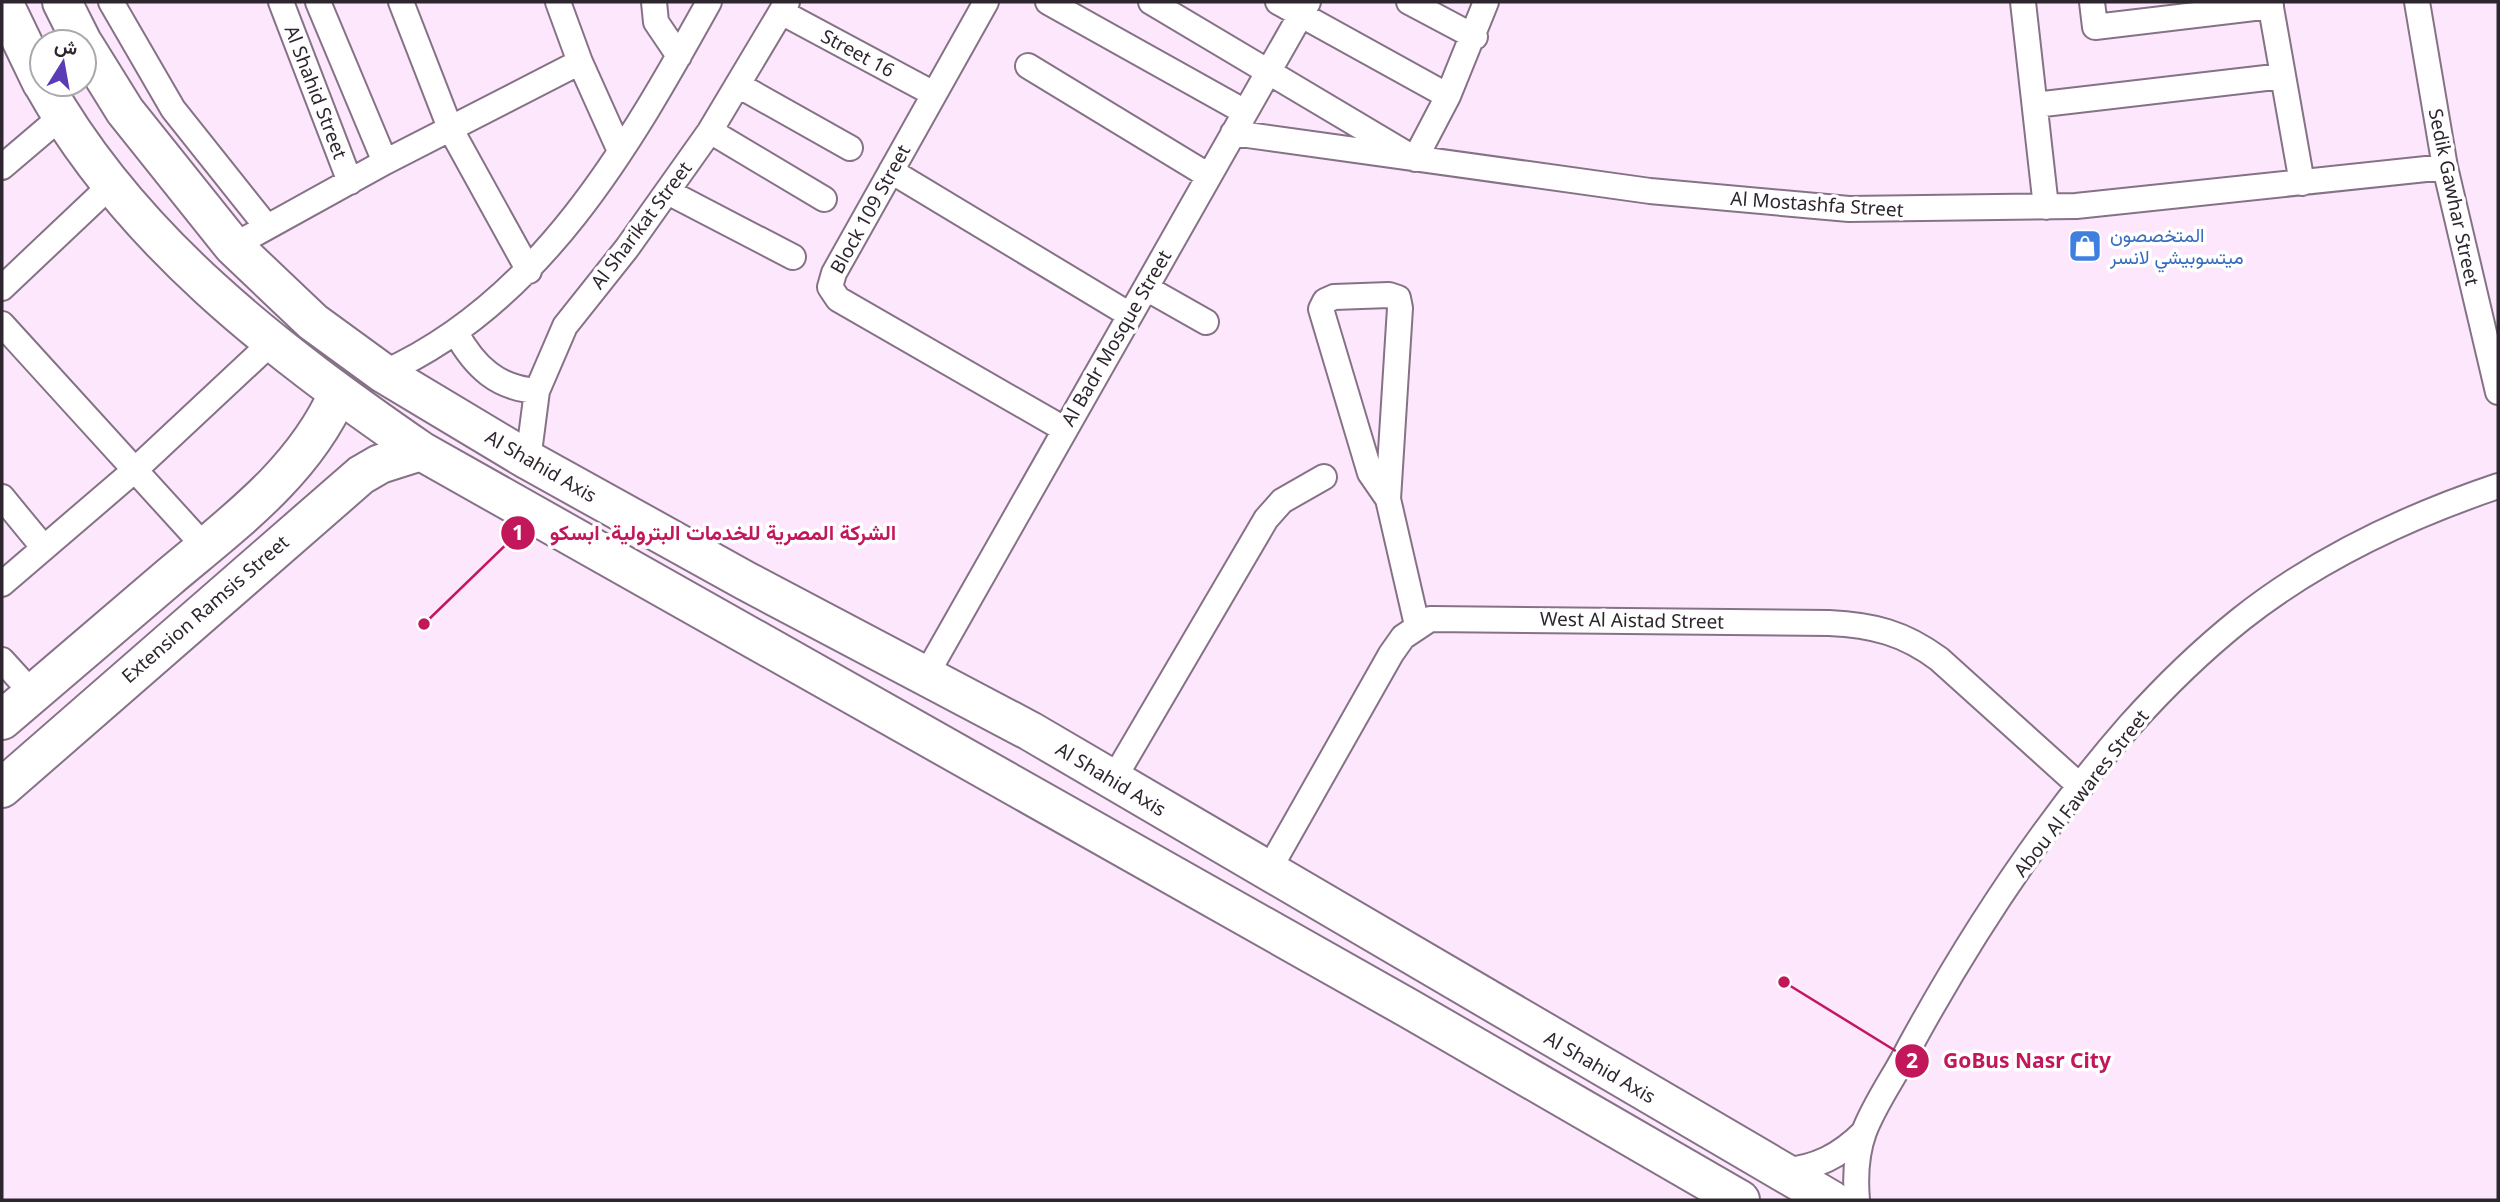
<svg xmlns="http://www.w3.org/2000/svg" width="2500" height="1202" font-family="'Noto Sans',Vazirmatn,sans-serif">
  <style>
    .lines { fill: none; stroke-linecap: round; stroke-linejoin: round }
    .minor-casing { stroke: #867286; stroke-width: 28 }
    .primary-casing { stroke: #867286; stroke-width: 42 }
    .minor { stroke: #fff; stroke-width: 24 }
    .primary { stroke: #fff; stroke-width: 38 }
    .labels { text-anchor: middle; stroke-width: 7; stroke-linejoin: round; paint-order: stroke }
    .street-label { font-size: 19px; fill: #2e262e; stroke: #fff }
    .shop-label { font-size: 19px; fill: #366cbe; stroke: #fff; text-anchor: start }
    .leader { fill: none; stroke: #c2185b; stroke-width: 2.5 }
    .callout-dot { fill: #c2185b; stroke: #fff; stroke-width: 2.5 }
    .mark-label { font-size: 21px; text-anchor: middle; font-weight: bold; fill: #fff }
    .callout-label { font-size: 21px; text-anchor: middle; font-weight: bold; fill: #c2185b; stroke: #fff; stroke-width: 7; stroke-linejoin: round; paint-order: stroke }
  </style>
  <rect width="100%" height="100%" fill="#fde7fd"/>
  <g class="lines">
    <defs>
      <path id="minor" d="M 111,2 L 173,109 L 267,227
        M 281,2 L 350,182
        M 318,2 L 385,162
        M 401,2 L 450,128 L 529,271
        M 558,2 L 580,62 L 620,151
        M 654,2 L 656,22 L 679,56
        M 986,2 L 834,273 L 830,287 L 838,299 L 1064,429
        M 1048,2 L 1245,112
        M 1151,2 L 1415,159 L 1448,96 L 1486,2
        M 1278,2 L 1448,96
        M 1409,2 L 1475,37
        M 2023,2 L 2046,207
        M 2092,2 L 2095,27 L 2271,6
        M 2270,2 L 2302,183
        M 2417,2 L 2445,167 L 2498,392
        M 781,12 L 934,94
        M 1028,66 L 1209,176
        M 738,85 L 850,148
        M 2035,105 L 2283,76
        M 710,131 L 824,199
        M 1233,133 L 1650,191 L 1849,209 L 2076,206 L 2445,167
        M 2,167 L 62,116
        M 891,171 L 1130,315
        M 668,192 L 793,257
        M 233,246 L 385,162 L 580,62
        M 2,288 L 111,185
        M 1146,288 L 1206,322
        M 1389,295 L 1398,298 L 1400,308 L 1388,499 L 1370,473 L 1321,309 L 1325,301 L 1334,297 Z
        M 2,324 L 205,547
        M 456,333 C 475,367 497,388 537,391
        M 383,373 C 540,303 629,146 709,2
        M 528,460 L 537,391 L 565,326 L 627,248 L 710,131 L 787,2
        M 2,497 L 44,548
        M 1388,499 L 1417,625
        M 2,584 L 136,469 L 272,342
        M 2,660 L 33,694
        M 926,675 L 1308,2
        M 1113,780 L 1266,519 L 1282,501 L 1324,477
        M 1267,873 L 1391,654 L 1403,637 L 1430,619 L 1829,623 C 1873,625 1904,633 1939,659 L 2081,787
        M 1782,1171 C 1816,1168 1840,1156 1864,1132
        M 1857,1200 C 1855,1177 1856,1154 1864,1132 C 1875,1103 1895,1076 1909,1048 C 1970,936 2046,821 2130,725 C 2164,687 2201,651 2241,619 C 2318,558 2406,517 2498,486"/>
      <path id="primary" d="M 3,2 L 42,83
        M 62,2 L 82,42
        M 84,45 L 125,111 L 233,246 L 313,322 L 383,373 L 528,460 L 746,581 L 1030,731 L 1831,1200
        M 43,84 C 131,241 276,351 421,451 L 1408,1008 L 1740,1200
        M 2,720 C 57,673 112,626 167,579 C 232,524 303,473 338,394
        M 2,788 L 361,475 L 380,464 L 421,451"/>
    </defs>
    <use href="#minor" class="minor-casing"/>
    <use href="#primary" class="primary-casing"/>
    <use href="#minor" class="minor"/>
    <use href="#primary" class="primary"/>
  </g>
  <defs>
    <symbol id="shop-square" viewBox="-11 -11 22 22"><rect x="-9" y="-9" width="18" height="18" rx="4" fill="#3f7fe0" stroke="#fff"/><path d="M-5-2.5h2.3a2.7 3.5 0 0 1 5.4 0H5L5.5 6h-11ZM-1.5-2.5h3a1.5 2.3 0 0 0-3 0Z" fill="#fff"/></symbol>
  </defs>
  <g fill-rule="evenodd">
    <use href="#shop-square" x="2066" y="227" width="38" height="38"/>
  </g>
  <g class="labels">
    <g class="street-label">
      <text transform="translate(858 53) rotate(28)" y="7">Street 16</text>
      <text transform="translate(316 92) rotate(69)" y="7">Al Shahid Street</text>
      <text transform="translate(2454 197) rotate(78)" y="7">Sedik Gawhar Street</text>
      <text transform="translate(1817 204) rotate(4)" y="7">Al Mostashfa Street</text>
      <text transform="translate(870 209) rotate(-61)" y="7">Block 109 Street</text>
      <text transform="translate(641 225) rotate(-53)" y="7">Al Sharikat Street</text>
      <text transform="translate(1116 338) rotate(-60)" y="7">Al Badr Mosque Street</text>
      <text transform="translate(541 466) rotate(30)" y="7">Al Shahid Axis</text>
      <text transform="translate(205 609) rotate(-41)" y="7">Extension Ramsis Street</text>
      <text transform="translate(1632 620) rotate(1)" y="7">West Al Aistad Street</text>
      <text transform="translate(1111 779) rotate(31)" y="7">Al Shahid Axis</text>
      <text transform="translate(2081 793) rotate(-52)" y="7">Abou Al Fawares Street</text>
      <text transform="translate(1600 1067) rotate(30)" y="7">Al Shahid Axis</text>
    </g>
    <g class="shop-label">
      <text x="2110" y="242">المتخصصون<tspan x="2110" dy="22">ميتسوبيشي لانسر</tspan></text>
    </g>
  </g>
  <path class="leader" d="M424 624L518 533M1784 982L1912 1061"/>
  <g class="callout-dot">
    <circle cx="424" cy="624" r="7"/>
    <circle cx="1784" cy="982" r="7"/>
    <circle cx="518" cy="533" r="18"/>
    <circle cx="1912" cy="1061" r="18"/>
  </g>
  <g class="mark-label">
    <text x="518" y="540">1</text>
    <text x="1912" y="1068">2</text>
  </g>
  <g class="callout-label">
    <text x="723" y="540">الشركة المصرية للخدمات البترولية. ابسكو</text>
    <text x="2027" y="1068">GoBus Nasr City</text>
  </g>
  <rect width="2500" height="1202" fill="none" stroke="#2e262e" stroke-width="7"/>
  <g transform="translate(63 63) rotate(11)"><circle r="33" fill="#ffffff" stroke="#aba8ab" stroke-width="2"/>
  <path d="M0-5L12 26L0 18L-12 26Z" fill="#5a3db5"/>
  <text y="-10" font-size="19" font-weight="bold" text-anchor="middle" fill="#2e262e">ش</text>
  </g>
</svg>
